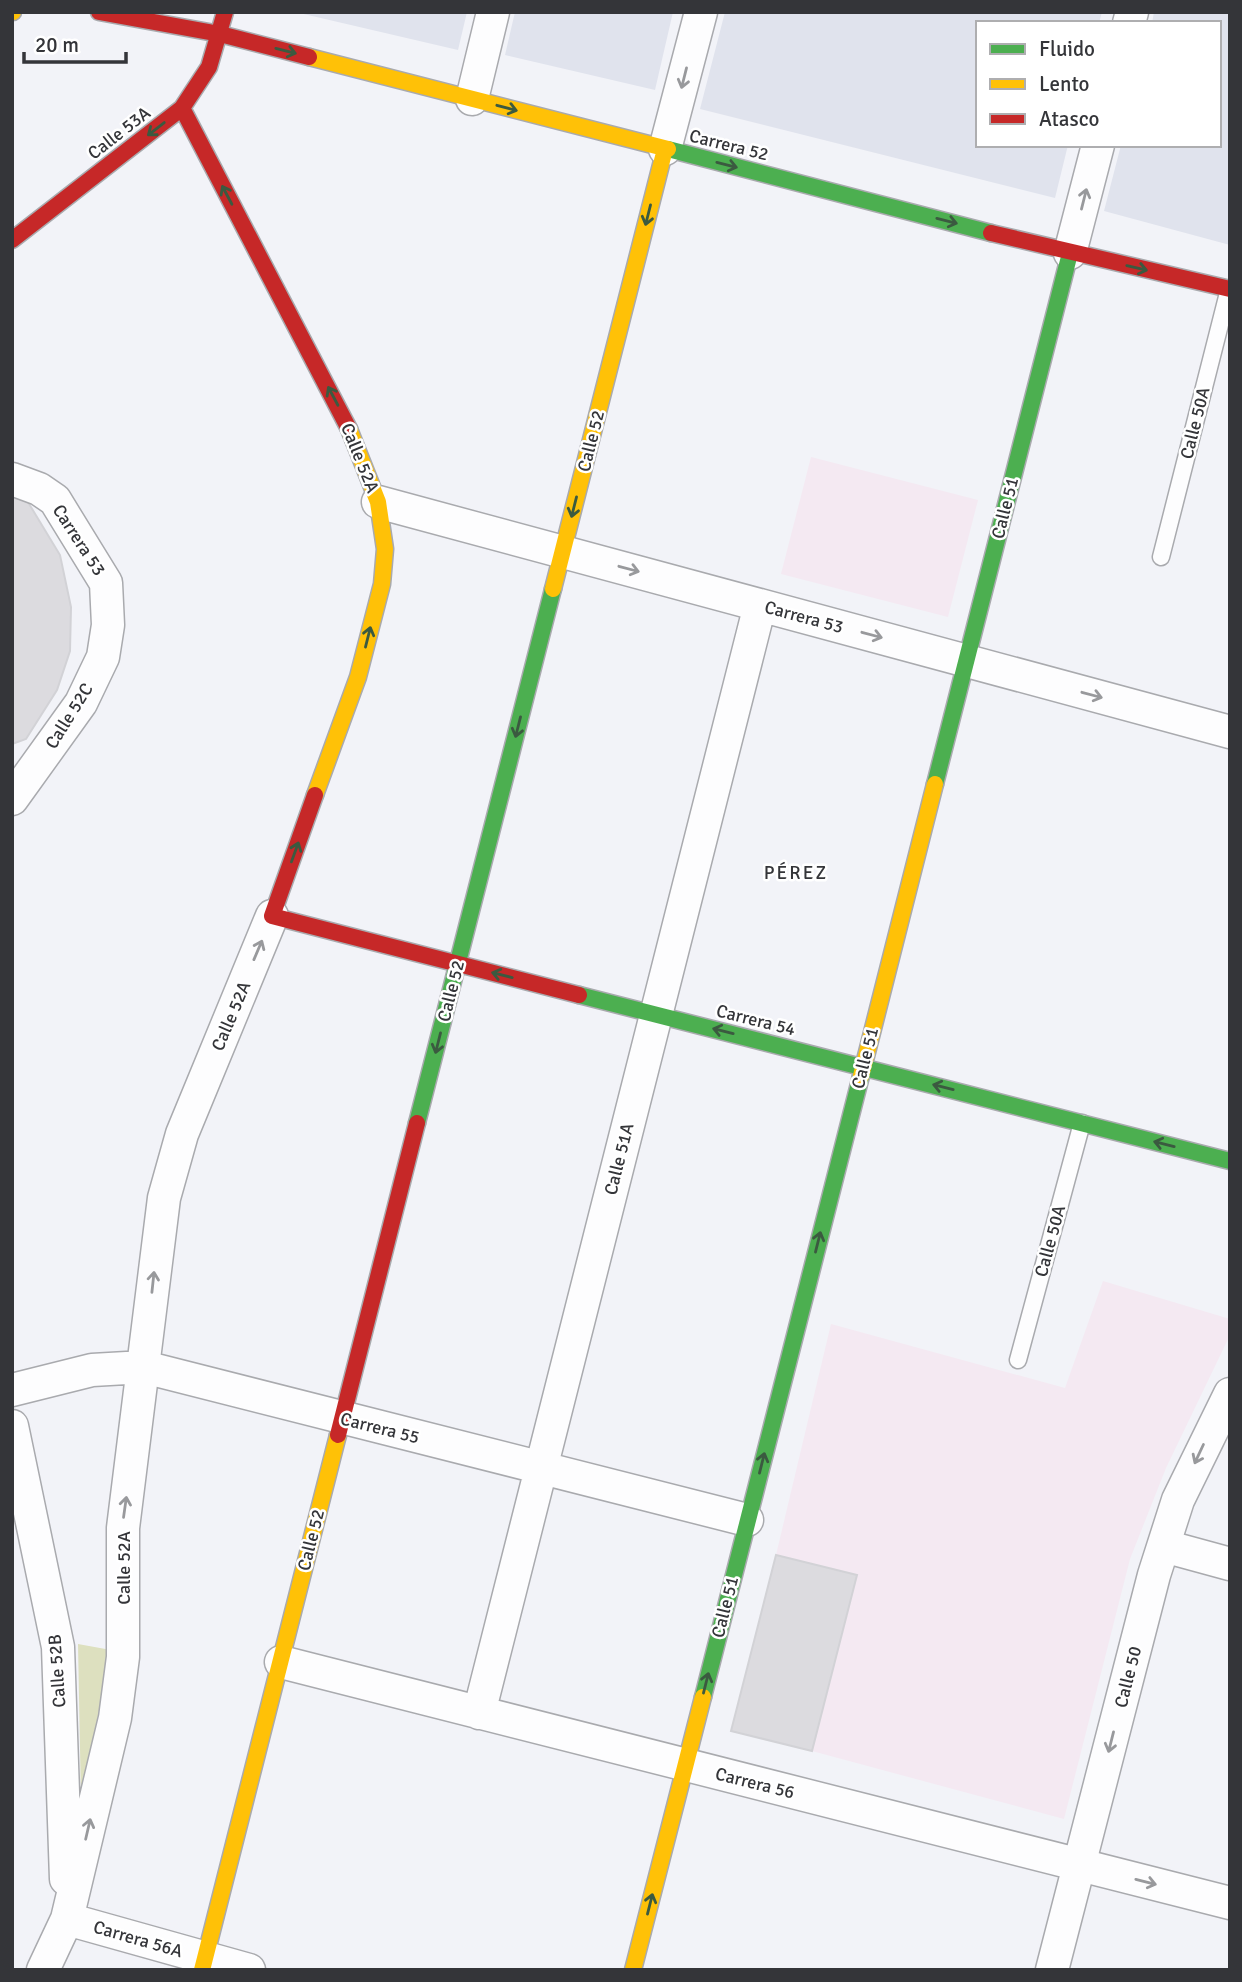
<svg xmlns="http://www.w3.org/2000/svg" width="1242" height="1982" font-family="Signika,sans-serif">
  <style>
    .built { fill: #e0e3ed }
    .education { fill: #f4e9f2 }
    .green { fill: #dde0bf }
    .building { fill: #dcdbdf; stroke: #d2d2d6; stroke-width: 2 }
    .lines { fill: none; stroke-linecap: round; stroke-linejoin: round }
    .lane-casing { stroke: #a9aaae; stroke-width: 19 }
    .street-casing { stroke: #a9aaae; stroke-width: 35 }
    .fast-casing { stroke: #a9aaae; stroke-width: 19 }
    .slow-casing { stroke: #a9aaae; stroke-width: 19 }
    .jam-casing { stroke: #a9aaae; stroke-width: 19 }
    .lane { stroke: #fdfdfe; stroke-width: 16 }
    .street { stroke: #fdfdfe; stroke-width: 32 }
    .fast { stroke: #4caf50; stroke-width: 16 }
    .slow { stroke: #ffc107; stroke-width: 16 }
    .jam { stroke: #c62828; stroke-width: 16 }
    .oneway { stroke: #3b5a40 }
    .oneway2 { stroke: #98999c }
    .labels { text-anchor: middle; stroke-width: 5; stroke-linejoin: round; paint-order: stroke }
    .street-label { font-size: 18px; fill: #343539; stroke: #fff }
    .neighbourhood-label { font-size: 19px; letter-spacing: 2px; fill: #343539; stroke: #fff }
  </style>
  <rect width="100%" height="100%" fill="#f2f3f8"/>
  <path class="built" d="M 295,12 L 467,12 L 458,50 Z
    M 515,12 L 673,12 L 655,90 L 505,55 Z
    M 725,12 L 1102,12 L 1099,23 L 978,23 L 978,145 L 1068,145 L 1055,198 L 700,109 Z
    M 1154,12 L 1230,12 L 1230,245 L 1104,211 L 1121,145 L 1219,145 L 1219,23 L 1152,23 Z"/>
  <path class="education" d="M 811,457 L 978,500 L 948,617 L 781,574 Z
    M 1103,1281 L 1230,1319 L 1230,1335 L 1166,1468 L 1130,1559 L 1064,1819 L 812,1751 L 857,1576 L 776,1555 L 831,1324 L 1065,1388 Z"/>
  <path class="green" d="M 78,1644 L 111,1650 L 81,1801 Z"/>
  <path class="building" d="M 17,484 L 60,555 L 71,607 L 70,651 L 57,690 L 26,739 L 12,744 L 12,490 Z
    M 776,1555 L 857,1575 L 812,1751 L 731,1731 Z"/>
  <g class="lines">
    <defs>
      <path id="lane" d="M 1161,557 L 1229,289
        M 1018,1360 L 1082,1123"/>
      <path id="street" d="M 1129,23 L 1132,12
        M 472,99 L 493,12
        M 665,149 L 701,12
        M 1070,253 L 1098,145
        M 12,479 L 39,489 L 55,500 L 106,583 L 108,625 L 103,657 L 81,703 L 12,799
        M 378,502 L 1230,732
        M 12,1390 L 92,1370 L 144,1367 L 747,1520
        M 12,1426 L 58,1647 L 66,1879
        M 1164,1546 L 1230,1564
        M 281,1662 L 1230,1903
        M 479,1713 L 760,605
        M 67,1919 L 249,1970
        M 43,1970 L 67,1919 L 115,1718 L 123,1657 L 123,1528 L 164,1198 L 182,1134 L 272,916
        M 1052,1970 L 1154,1575 L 1178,1500 L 1230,1394"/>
      <path id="fast" d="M 668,149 L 991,233
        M 935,784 L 1070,253
        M 579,995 L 1230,1161
        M 417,1123 L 553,589
        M 703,1697 L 861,1076"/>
      <path id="slow" d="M 12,12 L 13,12
        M 309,57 L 668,149
        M 553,589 L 665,149
        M 315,795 L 358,677 L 382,584 L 385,549 L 378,502 L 349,429
        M 861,1076 L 935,784
        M 202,1970 L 338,1435
        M 633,1970 L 703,1697"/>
      <path id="jam" d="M 99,12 L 220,34 L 309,57
        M 182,108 L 349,429
        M 991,233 L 1230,289
        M 12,240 L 182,108 L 209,67 L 225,12
        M 315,795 L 272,916 L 579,995
        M 338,1435 L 417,1123"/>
    </defs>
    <use href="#lane" class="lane-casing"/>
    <use href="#street" class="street-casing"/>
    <use href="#fast" class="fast-casing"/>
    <use href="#slow" class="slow-casing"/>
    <use href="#jam" class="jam-casing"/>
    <use href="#lane" class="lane"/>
    <use href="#street" class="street"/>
    <use href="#fast" class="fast"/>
    <use href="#slow" class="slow"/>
    <use href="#jam" class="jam"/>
  </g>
  <defs><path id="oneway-shaft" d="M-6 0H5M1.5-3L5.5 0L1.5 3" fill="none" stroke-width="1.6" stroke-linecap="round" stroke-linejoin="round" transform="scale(1.75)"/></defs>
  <g class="oneway">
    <use href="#oneway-shaft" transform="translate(286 51) rotate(14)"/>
    <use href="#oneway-shaft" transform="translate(507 108) rotate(15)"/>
    <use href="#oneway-shaft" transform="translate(156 129) rotate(142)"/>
    <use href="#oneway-shaft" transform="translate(727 165) rotate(14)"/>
    <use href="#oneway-shaft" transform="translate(227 195) rotate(-118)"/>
    <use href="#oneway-shaft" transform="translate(648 215) rotate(104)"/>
    <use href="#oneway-shaft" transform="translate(947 221) rotate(14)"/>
    <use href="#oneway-shaft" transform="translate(1137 268) rotate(13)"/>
    <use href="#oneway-shaft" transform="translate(333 396) rotate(-118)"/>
    <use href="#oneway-shaft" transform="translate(574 507) rotate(104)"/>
    <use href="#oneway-shaft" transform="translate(368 637) rotate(-76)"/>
    <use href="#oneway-shaft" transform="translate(518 727) rotate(104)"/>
    <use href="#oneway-shaft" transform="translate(295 852) rotate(-70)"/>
    <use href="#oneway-shaft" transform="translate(502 975) rotate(-166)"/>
    <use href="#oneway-shaft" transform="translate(723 1031) rotate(-166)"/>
    <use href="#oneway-shaft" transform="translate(438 1043) rotate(104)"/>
    <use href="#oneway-shaft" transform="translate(943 1087) rotate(-166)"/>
    <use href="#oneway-shaft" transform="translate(1164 1144) rotate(-166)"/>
    <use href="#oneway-shaft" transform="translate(818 1242) rotate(-76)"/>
    <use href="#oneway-shaft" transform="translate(762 1463) rotate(-76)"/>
    <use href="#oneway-shaft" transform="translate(706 1683) rotate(-76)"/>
    <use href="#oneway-shaft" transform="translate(650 1904) rotate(-76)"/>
  </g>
  <g class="oneway2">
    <use href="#oneway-shaft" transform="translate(684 78) rotate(104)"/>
    <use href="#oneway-shaft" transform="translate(1084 199) rotate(-76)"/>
    <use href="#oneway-shaft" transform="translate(629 569) rotate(15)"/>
    <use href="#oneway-shaft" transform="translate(872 635) rotate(15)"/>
    <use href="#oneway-shaft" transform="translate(1092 695) rotate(15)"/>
    <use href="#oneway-shaft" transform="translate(258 950) rotate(-67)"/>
    <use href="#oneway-shaft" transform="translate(153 1282) rotate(-84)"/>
    <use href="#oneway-shaft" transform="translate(1199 1454) rotate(115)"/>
    <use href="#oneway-shaft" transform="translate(125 1507) rotate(-82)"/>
    <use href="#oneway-shaft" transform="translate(1111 1742) rotate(104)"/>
    <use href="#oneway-shaft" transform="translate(88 1829) rotate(-77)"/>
    <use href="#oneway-shaft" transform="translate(1146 1882) rotate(14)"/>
  </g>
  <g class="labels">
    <g class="street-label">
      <text transform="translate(119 133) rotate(-38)" y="6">Calle 53A</text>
      <text transform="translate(729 145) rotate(14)" y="6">Carrera 52</text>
      <text transform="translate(1195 423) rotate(-76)" y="6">Calle 50A</text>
      <text transform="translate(591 441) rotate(-76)" y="6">Calle 52</text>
      <text transform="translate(360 458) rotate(68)" y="6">Calle 52A</text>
      <text transform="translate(1005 508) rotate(-76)" y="6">Calle 51</text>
      <text transform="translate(79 540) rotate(57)" y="6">Carrera 53</text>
      <text transform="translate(804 617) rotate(15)" y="6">Carrera 53</text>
      <text transform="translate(69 716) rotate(-58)" y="6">Calle 52C</text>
      <text transform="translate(451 991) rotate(-76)" y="6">Calle 52</text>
      <text transform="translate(231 1016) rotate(-67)" y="6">Calle 52A</text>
      <text transform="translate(756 1020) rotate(14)" y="6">Carrera 54</text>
      <text transform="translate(865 1058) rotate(-76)" y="6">Calle 51</text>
      <text transform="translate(619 1159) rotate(-76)" y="6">Calle 51A</text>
      <text transform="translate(1050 1241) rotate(-75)" y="6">Calle 50A</text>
      <text transform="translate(380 1428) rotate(14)" y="6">Carrera 55</text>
      <text transform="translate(311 1540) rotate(-76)" y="6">Calle 52</text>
      <text transform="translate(124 1568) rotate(-90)" y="6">Calle 52A</text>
      <text transform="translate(725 1607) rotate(-76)" y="6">Calle 51</text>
      <text transform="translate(57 1671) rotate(-94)" y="6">Calle 52B</text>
      <text transform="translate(1128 1677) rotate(-76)" y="6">Calle 50</text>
      <text transform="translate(755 1783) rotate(14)" y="6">Carrera 56</text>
      <text transform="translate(138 1939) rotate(16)" y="6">Carrera 56A</text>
    </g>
    <g class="neighbourhood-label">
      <text x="796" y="879">PÉREZ</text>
    </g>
  </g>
  <rect width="1242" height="1982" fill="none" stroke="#343539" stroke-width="28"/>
  <rect x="976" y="21" width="245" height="126" fill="#ffffff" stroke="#aeaeb0" stroke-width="2"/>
  <rect x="990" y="44" width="35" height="10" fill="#4caf50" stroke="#aeaeb0" stroke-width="2"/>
  <text x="1039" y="56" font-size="21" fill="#343539">Fluido</text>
  <rect x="990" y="79" width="35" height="10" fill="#ffc107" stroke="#aeaeb0" stroke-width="2"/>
  <text x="1039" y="91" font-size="21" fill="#343539">Lento</text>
  <rect x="990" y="114" width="35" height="10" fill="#c62828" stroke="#aeaeb0" stroke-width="2"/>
  <text x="1039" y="126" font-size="21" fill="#343539">Atasco</text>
  <path d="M24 52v10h102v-10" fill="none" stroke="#343539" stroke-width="3.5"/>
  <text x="35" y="52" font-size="21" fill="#343539" stroke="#ffffff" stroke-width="5" paint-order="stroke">20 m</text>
</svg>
